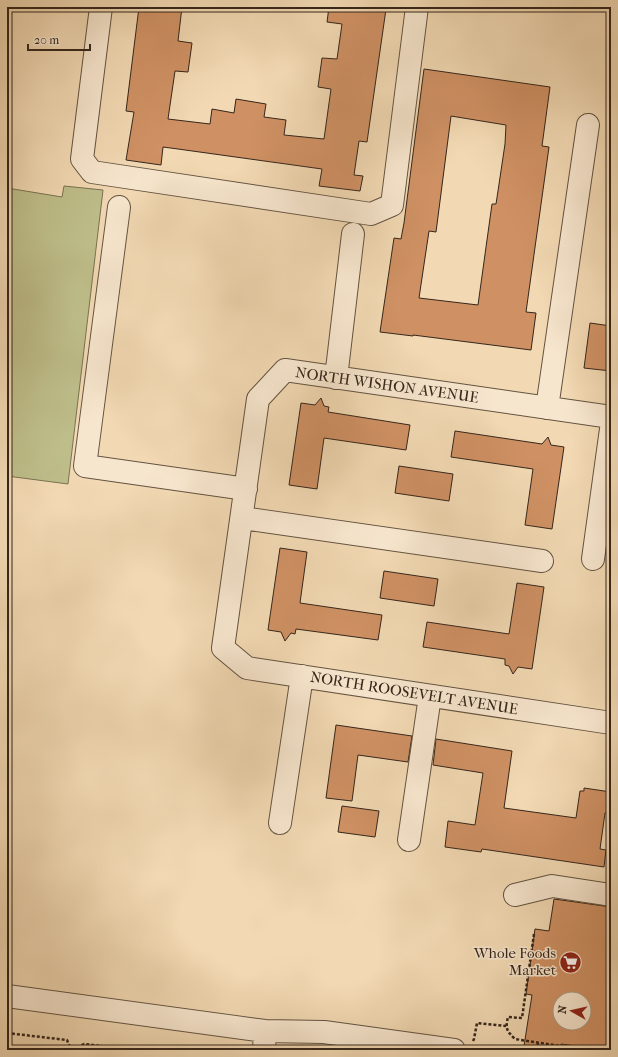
<svg xmlns="http://www.w3.org/2000/svg" width="618" height="1057" font-family="'IM FELL French Canon',serif">
  <style>
    .green { fill: #bebe8a; stroke: #7a7252 }
    .building { fill: #cf9164; stroke: #35261b; fill-rule: evenodd }
    .lines { fill: none; stroke-linecap: round; stroke-linejoin: round }
    .minor-casing { stroke: #645341; stroke-width: 24 }
    .path { stroke: #35261b; stroke-width: 2.5; stroke-dasharray: 3 2; stroke-linecap: butt }
    .minor { stroke: #f7e6ce; stroke-width: 22 }
    .labels { text-anchor: middle; stroke-width: 3; stroke-linejoin: round; paint-order: stroke }
    .street-label { font-size: 15px; fill: #35261b; stroke: #f7e6ce }
    .poi-label { font-size: 15px; fill: #35261b; stroke: #f7e6ce; text-anchor: end }
  </style>
  <rect width="100%" height="100%" fill="#f2d9b3"/>
  <filter id="stains"><feTurbulence type="fractalNoise" baseFrequency=".005" numOctaves="4"/><feColorMatrix values="0 0 0 0 .2 0 0 0 0 .09 0 0 0 0 .02 0 0 0 .5 -.17"/></filter>
  <radialGradient id="worn" r=".72"><stop offset=".6" stop-color="#630" stop-opacity="0"/><stop offset="1" stop-color="#630" stop-opacity=".3"/></radialGradient>
  <path class="green" d="M 64,186 L 103,190 L 68,484 L 7,476 L 7,188 L 62,197 Z"/>
  <path class="building" d="M 139,7 L 182,7 L 178,41 L 192,43 L 188,72 L 175,71 L 168,119 L 210,124 L 212,109 L 234,113 L 236,99 L 266,104 L 264,117 L 286,120 L 284,135 L 324,139 L 331,89 L 318,87 L 322,58 L 337,59 L 342,24 L 327,22 L 329,7 L 381,7 L 381,8 L 386,9 L 367,142 L 359,141 L 354,175 L 363,176 L 360,191 L 319,186 L 322,169 L 178,149 L 163,147 L 161,165 L 126,160 L 134,112 L 126,111 Z
    M 424,69 L 550,87 L 542,146 L 549,147 L 526,312 L 536,313 L 531,350 L 413,335 L 413,336 L 380,332 L 394,238 L 401,239 L 404,223 ZM 451,116 L 506,125 L 505,144 L 498,191 L 496,204 L 492,204 L 478,305 L 419,298 L 429,231 L 436,232 Z
    M 590,323 L 611,326 L 611,371 L 584,368 Z
    M 321,398 L 324,406 L 329,407 L 328,412 L 410,425 L 406,450 L 324,438 L 317,489 L 289,485 L 301,403 L 315,405 Z
    M 455,431 L 542,444 L 548,437 L 551,445 L 564,447 L 552,529 L 525,525 L 533,469 L 451,457 Z
    M 399,466 L 453,474 L 449,501 L 395,493 Z
    M 280,548 L 307,552 L 300,603 L 382,615 L 378,640 L 296,629 L 295,634 L 291,633 L 285,641 L 281,632 L 268,630 Z
    M 384,571 L 438,579 L 434,606 L 380,598 Z
    M 517,583 L 544,587 L 532,669 L 518,667 L 513,674 L 509,666 L 505,665 L 505,659 L 423,647 L 427,622 L 509,634 Z
    M 336,725 L 412,736 L 408,762 L 358,755 L 352,801 L 326,798 Z
    M 436,739 L 512,751 L 504,808 L 576,818 L 580,791 L 584,791 L 584,788 L 611,792 L 611,814 L 605,813 L 600,849 L 606,850 L 604,867 L 482,849 L 481,852 L 445,847 L 448,821 L 475,825 L 483,773 L 433,765 Z
    M 342,806 L 379,811 L 375,837 L 338,832 Z
    M 554,899 L 611,907 L 611,1050 L 605,1050 L 561,1044 L 560,1050 L 551,1050 L 524,1046 L 532,995 L 526,994 L 535,929 L 549,931 ZM 560,999 L 584,999 L 584,1023 L 560,1023 Z"/>
  <g class="lines">
    <defs>
      <path id="minor" d="M 101,7 L 82,159 L 92,172 L 371,214 L 392,205 L 417,7
        M 119,207 L 85,466 L 246,489
        M 336,378 L 353,234
        M 547,408 L 588,125
        M 611,417 L 285,370 L 258,399 L 223,648 L 247,668 L 611,723
        M 242,518 L 542,561
        M 593,559 L 611,429
        M 280,823 L 302,676
        M 409,840 L 430,696
        M 515,895 L 552,886 L 611,895
        M 7,996 L 265,1031 L 324,1032 L 454,1050
        M 264,1050 L 265,1031"/>
    </defs>
    <use href="#minor" class="minor-casing"/>
    <path class="path" d="M 534,934 L 522,1018 L 508,1017 C 505,1029 507,1031 515,1039 L 587,1050
      M 7,1033 L 67,1040 L 70,1047 L 78,1047 L 84,1044 L 135,1050
      M 473,1041 L 474,1039 L 477,1023 L 506,1026
      M 537,1050 L 538,1043"/>
    <use href="#minor" class="minor"/>
  </g>
  <defs>
    <symbol id="supermarket-disc" viewBox="-11 -11 22 22"><circle r="9.5" fill="#8f2418" stroke="#f7e6ce"/><path d="M-6-5.5h2.5l.6 2H6L4.5 2H-2.5L-4.4-4H-6ZM-1.5 3.2a1.3 1.3 0 1 0 .1 0ZM3 3.2a1.3 1.3 0 1 0 .1 0Z" fill="#fff"/></symbol>
  </defs>
  <g fill-rule="evenodd">
    <use href="#supermarket-disc" x="558" y="950" width="25" height="25"/>
  </g>
  <g class="labels">
    <g class="street-label">
      <text transform="translate(387 385) rotate(8)" y="5">NORTH WISHON AVENUE</text>
      <text transform="translate(414 693) rotate(9)" y="5">NORTH ROOSEVELT AVENUE</text>
    </g>
    <g class="poi-label">
      <text x="556" y="958">Whole Foods<tspan x="556" dy="17">Market</tspan></text>
    </g>
  </g>
  <rect width="618" height="1057" fill="none" stroke="#f2d9b3" stroke-width="24"/>
  <rect x="8" y="8" width="602" height="1041" fill="none" stroke="#35261b" stroke-width="2"/>
  <rect x="12" y="12" width="594" height="1033" fill="none" stroke="#35261b"/>
  <g transform="translate(572 1011) rotate(278)"><circle r="19" fill="#f7e6ce" stroke="#a99986"/>
  <path d="M0-3L7 15L0 10L-7 15Z" fill="#8f2418"/>
  <text y="-6" font-size="11" font-weight="bold" text-anchor="middle" fill="#35261b">N</text>
  </g>
  <path d="M28 44v6h62v-6" fill="none" stroke="#35261b" stroke-width="2"/>
  <text x="34" y="44" font-size="12" fill="#35261b" stroke="#f7e6ce" stroke-width="3" paint-order="stroke">20 m</text>
  <rect width="100%" height="100%" filter="url(#stains)"/>
  <rect width="100%" height="100%" fill="url(#worn)"/>
</svg>
